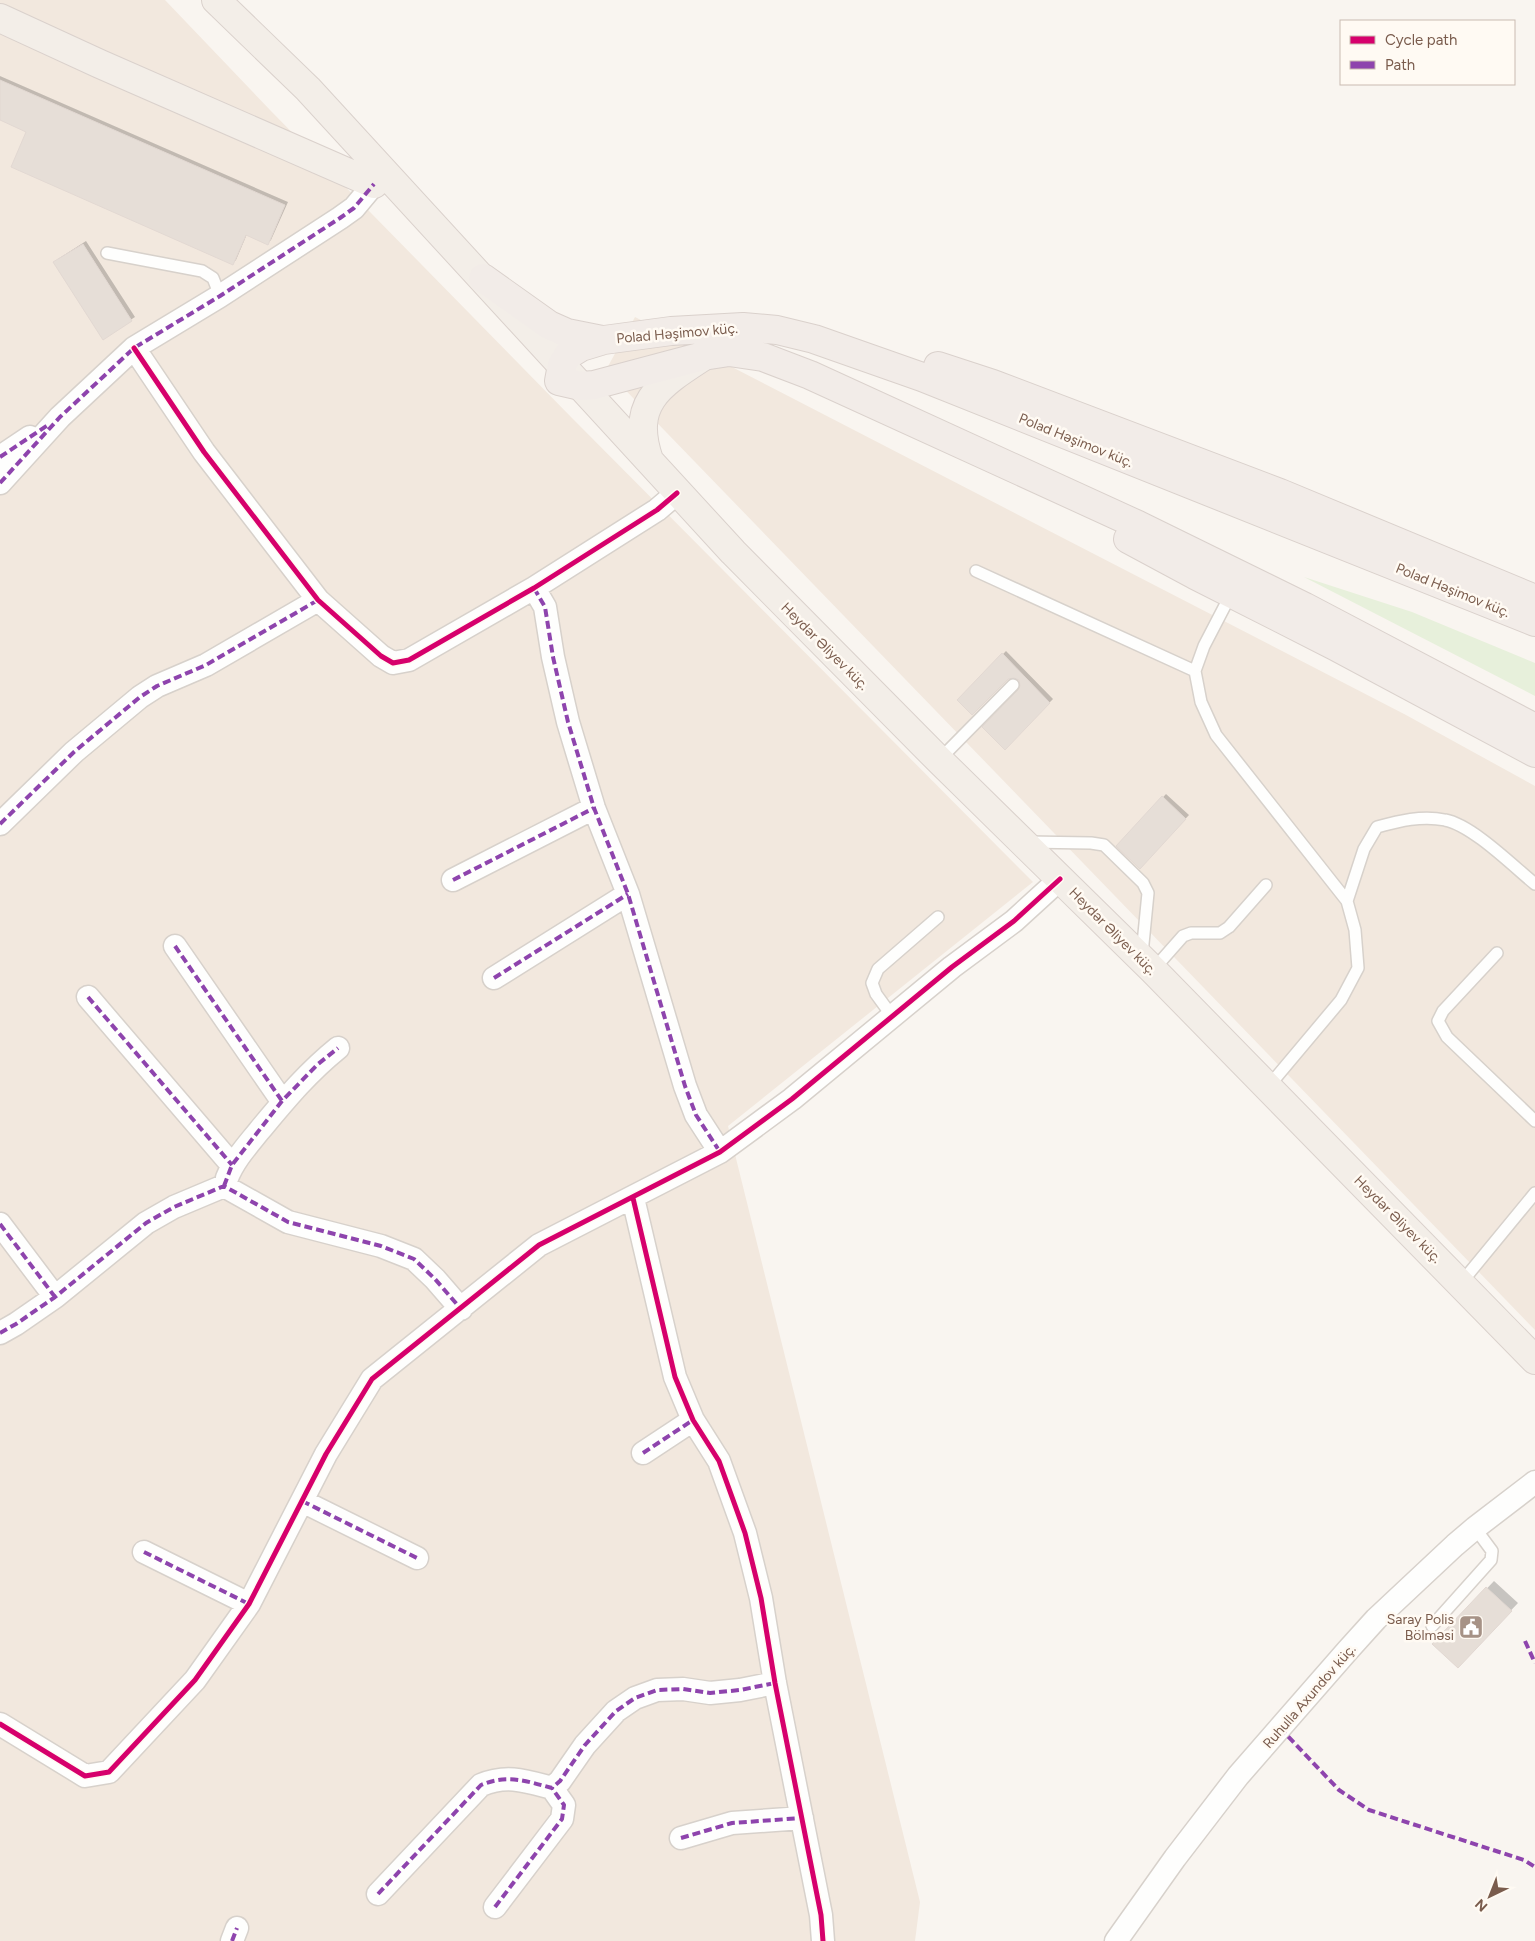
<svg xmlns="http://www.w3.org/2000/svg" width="1535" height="1941" font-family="Figtree,sans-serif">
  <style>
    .residential { fill: #f2e8de }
    .green { fill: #e7f0db }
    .shadow { fill: #0003 }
    .building { fill: #e6ded7; stroke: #e2d8d2 }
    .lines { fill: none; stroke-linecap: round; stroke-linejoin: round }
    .service-casing { stroke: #d7d1cb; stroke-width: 14 }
    .minor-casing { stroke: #d7d1cb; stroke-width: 25 }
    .primary-casing { stroke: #dad1cc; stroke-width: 30 }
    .trunk-casing { stroke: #dad1cc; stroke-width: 30 }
    .service { stroke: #fefefd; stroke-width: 11 }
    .minor { stroke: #fefefd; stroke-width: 22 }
    .primary { stroke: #f3eee8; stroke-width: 28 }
    .trunk { stroke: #f2ece8; stroke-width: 28 }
    .quiet { stroke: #8e44ad; stroke-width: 4; stroke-dasharray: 8 4; stroke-linecap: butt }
    .cycleway-casing { stroke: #fffaf3; stroke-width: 8 }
    .cycleway { stroke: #d6006c; stroke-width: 5 }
    .labels { text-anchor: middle; stroke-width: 5; stroke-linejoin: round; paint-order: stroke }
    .street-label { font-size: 14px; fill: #7a5c4d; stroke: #fffaf3 }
    .poi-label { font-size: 14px; fill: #7a5c4d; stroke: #fffaf3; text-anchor: end }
  </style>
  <rect width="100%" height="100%" fill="#f9f5f0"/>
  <path class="residential" d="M 0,0 L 165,0 L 271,111 L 571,417 L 1033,882 L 728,1126 L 920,1902 L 915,1941 L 0,1941 Z
    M 635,317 L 1406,715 L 1535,786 L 1535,1330 L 606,370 Z"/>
  <path class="green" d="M 1304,577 L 1412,612 L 1535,663 L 1535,696 Z"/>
  <path class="shadow" d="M 0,76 L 288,202 L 271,240 L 268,243 L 247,234 L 236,260 L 233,263 L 27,131 L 0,119 Z
    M 86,241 L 135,317 L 103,338 L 58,259 Z
    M 1006,651 L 1053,699 L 1005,748 L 1022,687 L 1020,679 L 1015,676 L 1007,678 L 958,700 Z
    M 1166,794 L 1189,815 L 1140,867 L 1118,846 Z
    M 1494,1581 L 1518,1603 L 1458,1666 L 1434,1644 Z"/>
  <path class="building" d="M 0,80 L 285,205 L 268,245 L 246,235 L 233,265 L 11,167 L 26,132 L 0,120 Z
    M 83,244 L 132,321 L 103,340 L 53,262 Z
    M 1002,653 L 1050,703 L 1005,750 L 982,727 L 1018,690 L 1020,686 L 1019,680 L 1014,678 L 1008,679 L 972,715 L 957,700 Z
    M 1162,796 L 1186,819 L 1140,869 L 1116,846 Z
    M 1486,1587 L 1512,1611 L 1458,1668 L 1432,1644 Z"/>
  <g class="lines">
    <defs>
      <path id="service" d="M 107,253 L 202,271 L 213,278 L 220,296
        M 976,571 L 1195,671
        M 1231,594 L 1204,646 L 1195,671 L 1201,702 L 1216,735 L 1347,901
        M 939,760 L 1013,685
        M 1027,842 L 1091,843 L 1104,845 L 1143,883 L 1148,893 L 1142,954
        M 1497,953 L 1443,1011 L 1438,1021 L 1447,1037 L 1535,1121
        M 1153,970 L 1183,936 L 1191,933 L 1220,933 L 1229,927 L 1266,885
        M 892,1016 L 876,994 L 872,983 L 878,969 L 938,917
        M 1268,1087 L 1341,1000 L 1358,968 L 1355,930 L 1347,901 L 1364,849 L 1377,827 C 1399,821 1422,815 1445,820 C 1472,825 1513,866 1535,884
        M 1461,1283 L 1535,1193
        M 1432,1626 L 1491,1560 L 1492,1551 L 1475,1528"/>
      <path id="minor" d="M 134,348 L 204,452 L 318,600 L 381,656 L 393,663 L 409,660 L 534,588 L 657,510 L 677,493
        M 0,457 L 30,437
        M 0,483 L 60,417 L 134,348 L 220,296 L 340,218 L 354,208 L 374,184
        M 534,588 L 545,607 L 553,657 L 568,722 L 594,808 L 628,894 L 685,1086 L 696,1115 L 720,1152
        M 0,824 L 74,752 L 140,697 L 157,686 L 206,665 L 318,600
        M 453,880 L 594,808
        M 175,946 L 282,1101
        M 494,978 L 628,894
        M 88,997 L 232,1165
        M 227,1178 C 234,1160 247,1146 259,1131 C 285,1100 306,1074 338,1048
        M 633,1198 L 675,1377 L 693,1420 L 719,1461 L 745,1533 L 761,1598 L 775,1683 L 821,1915 L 823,1941
        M 0,1224 L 55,1297
        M 0,1333 L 16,1324 L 55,1297 L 146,1223 L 174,1207 L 224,1186 L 288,1222 L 381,1246 L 414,1259 L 435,1279 L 461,1309
        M 643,1453 L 693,1420
        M 302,1501 L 417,1558
        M 144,1552 L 249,1604
        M 0,1724 L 85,1776 L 109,1772 L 195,1680 L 249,1604 L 326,1454 L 372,1379 L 539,1245 L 720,1152 L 792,1099 L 952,967 L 1014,921 L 1060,879
        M 681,1838 L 732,1823 L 802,1818
        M 378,1894 L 481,1785 C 507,1774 526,1781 552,1788 L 560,1781 L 585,1745 L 616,1711 L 635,1698 L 657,1690 L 683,1689 L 710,1693 L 740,1690 L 775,1683
        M 495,1907 L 562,1819 L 564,1805 L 552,1788
        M 232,1941 L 237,1928
        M 1116,1941 L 1175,1858 L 1238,1776 L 1348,1650 L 1376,1619 L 1455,1545 L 1475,1528 L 1535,1482"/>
      <path id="primary" d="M 216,0 L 308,89 L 733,552 L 939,760 L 1153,970 L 1535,1360
        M 0,18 L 100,64 L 374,184
        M 649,460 C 630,404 658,386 701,358"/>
      <path id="trunk" d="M 483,278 L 549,325 L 567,333 L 602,340
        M 938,366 L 993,384 L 1280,493 L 1535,599
        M 1128,539 L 1195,575 L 1335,646 L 1535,753
        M 1535,622 L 922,377 L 814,339 L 777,330 L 743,327 L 671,331 L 604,340 L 581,347 L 568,355 L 562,365 L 559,381 L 581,386 L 594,385 L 703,356 L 729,352 L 763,357 L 810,375 L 1138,525 L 1305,607 L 1535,728"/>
    </defs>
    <use href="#service" class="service-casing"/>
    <use href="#minor" class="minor-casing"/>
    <use href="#primary" class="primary-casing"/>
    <use href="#trunk" class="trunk-casing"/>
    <use href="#service" class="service"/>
    <use href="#minor" class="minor"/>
    <use href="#primary" class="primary"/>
    <use href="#trunk" class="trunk"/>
    <path class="quiet" d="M 0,457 L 48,425
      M 0,483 L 60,417 L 134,348 L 220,296 L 340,218 L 354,208 L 374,184
      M 534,588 L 545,607 L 553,657 L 568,722 L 594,808 L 628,894 L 685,1086 L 696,1115 L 720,1152
      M 0,824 L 74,752 L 140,697 L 157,686 L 206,665 L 318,600
      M 453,880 L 594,808
      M 175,946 L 282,1101
      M 494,978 L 628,894
      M 88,997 L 232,1165
      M 224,1186 L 232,1165 L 282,1101 L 318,1064 L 338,1048
      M 0,1224 L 55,1297
      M 0,1333 L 16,1324 L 55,1297 L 146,1223 L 174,1207 L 224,1186 L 288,1222 L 381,1246 L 414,1259 L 435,1279 L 461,1309
      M 643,1453 L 693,1420
      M 302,1501 L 417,1558
      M 144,1552 L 249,1604
      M 1525,1641 L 1535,1663
      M 1280,1728 L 1339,1790 L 1369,1810 L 1524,1860 L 1535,1867
      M 681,1838 L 732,1823 L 802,1818
      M 378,1894 L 481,1785 C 507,1774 526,1781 552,1788 L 560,1781 L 585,1745 L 616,1711 L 635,1698 L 657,1690 L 683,1689 L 710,1693 L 740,1690 L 775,1683
      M 495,1907 L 562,1819 L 564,1805 L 552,1788
      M 232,1941 L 237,1928"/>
    <defs>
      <path id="cycleway" d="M 134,348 L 204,452 L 318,600 L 381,656 L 393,663 L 409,660 L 534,588 L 657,510 L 677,493
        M 633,1198 L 675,1377 L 693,1420 L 719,1461 L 745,1533 L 761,1598 L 775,1683 L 821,1915 L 823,1941
        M 0,1724 L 85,1776 L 109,1772 L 195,1680 L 249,1604 L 326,1454 L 372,1379 L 539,1245 L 720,1152 L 792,1099 L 952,967 L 1014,921 L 1060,879"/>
    </defs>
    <use href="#cycleway" class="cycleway-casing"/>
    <use href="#cycleway" class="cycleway"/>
  </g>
  <defs>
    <symbol id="civic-square" viewBox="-11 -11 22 22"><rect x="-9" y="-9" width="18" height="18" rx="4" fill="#a69286" stroke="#fffaf3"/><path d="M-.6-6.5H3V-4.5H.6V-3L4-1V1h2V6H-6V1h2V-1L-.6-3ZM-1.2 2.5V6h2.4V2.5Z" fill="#fff"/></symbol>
  </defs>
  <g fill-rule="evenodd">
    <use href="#civic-square" x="1457" y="1613" width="28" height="28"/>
  </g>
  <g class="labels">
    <g class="street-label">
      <text transform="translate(677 333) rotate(-5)" y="5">Polad Həşimov küç.</text>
      <text transform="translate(1076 440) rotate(22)" y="5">Polad Həşimov küç.</text>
      <text transform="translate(1453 590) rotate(22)" y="5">Polad Həşimov küç.</text>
      <text transform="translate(825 646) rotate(45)" y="5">Heydər Əliyev küç.</text>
      <text transform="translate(1113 931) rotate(45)" y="5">Heydər Əliyev küç.</text>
      <text transform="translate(1398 1219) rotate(45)" y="5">Heydər Əliyev küç.</text>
      <text transform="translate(1309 1696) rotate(-49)" y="5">Ruhulla Axundov küç.</text>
    </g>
    <g class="poi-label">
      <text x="1454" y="1624">Saray Polis<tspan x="1454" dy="16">Bölməsi</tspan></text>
    </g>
  </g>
  <rect x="1340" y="20" width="175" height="65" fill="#fffaf3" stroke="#cabbb1"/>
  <rect x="1350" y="36" width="25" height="8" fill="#d6006c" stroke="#cabbb1"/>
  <text x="1385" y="45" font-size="15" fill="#7a5c4d">Cycle path</text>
  <rect x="1350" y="61" width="25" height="8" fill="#8e44ad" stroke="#cabbb1"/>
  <text x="1385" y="70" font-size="15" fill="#7a5c4d">Path</text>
  <g transform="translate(1490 1896) rotate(223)" stroke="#fffaf3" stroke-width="4" paint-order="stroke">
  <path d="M0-4L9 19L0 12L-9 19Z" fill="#7a5c4d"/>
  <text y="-8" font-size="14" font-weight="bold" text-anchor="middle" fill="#7a5c4d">N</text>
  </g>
</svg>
